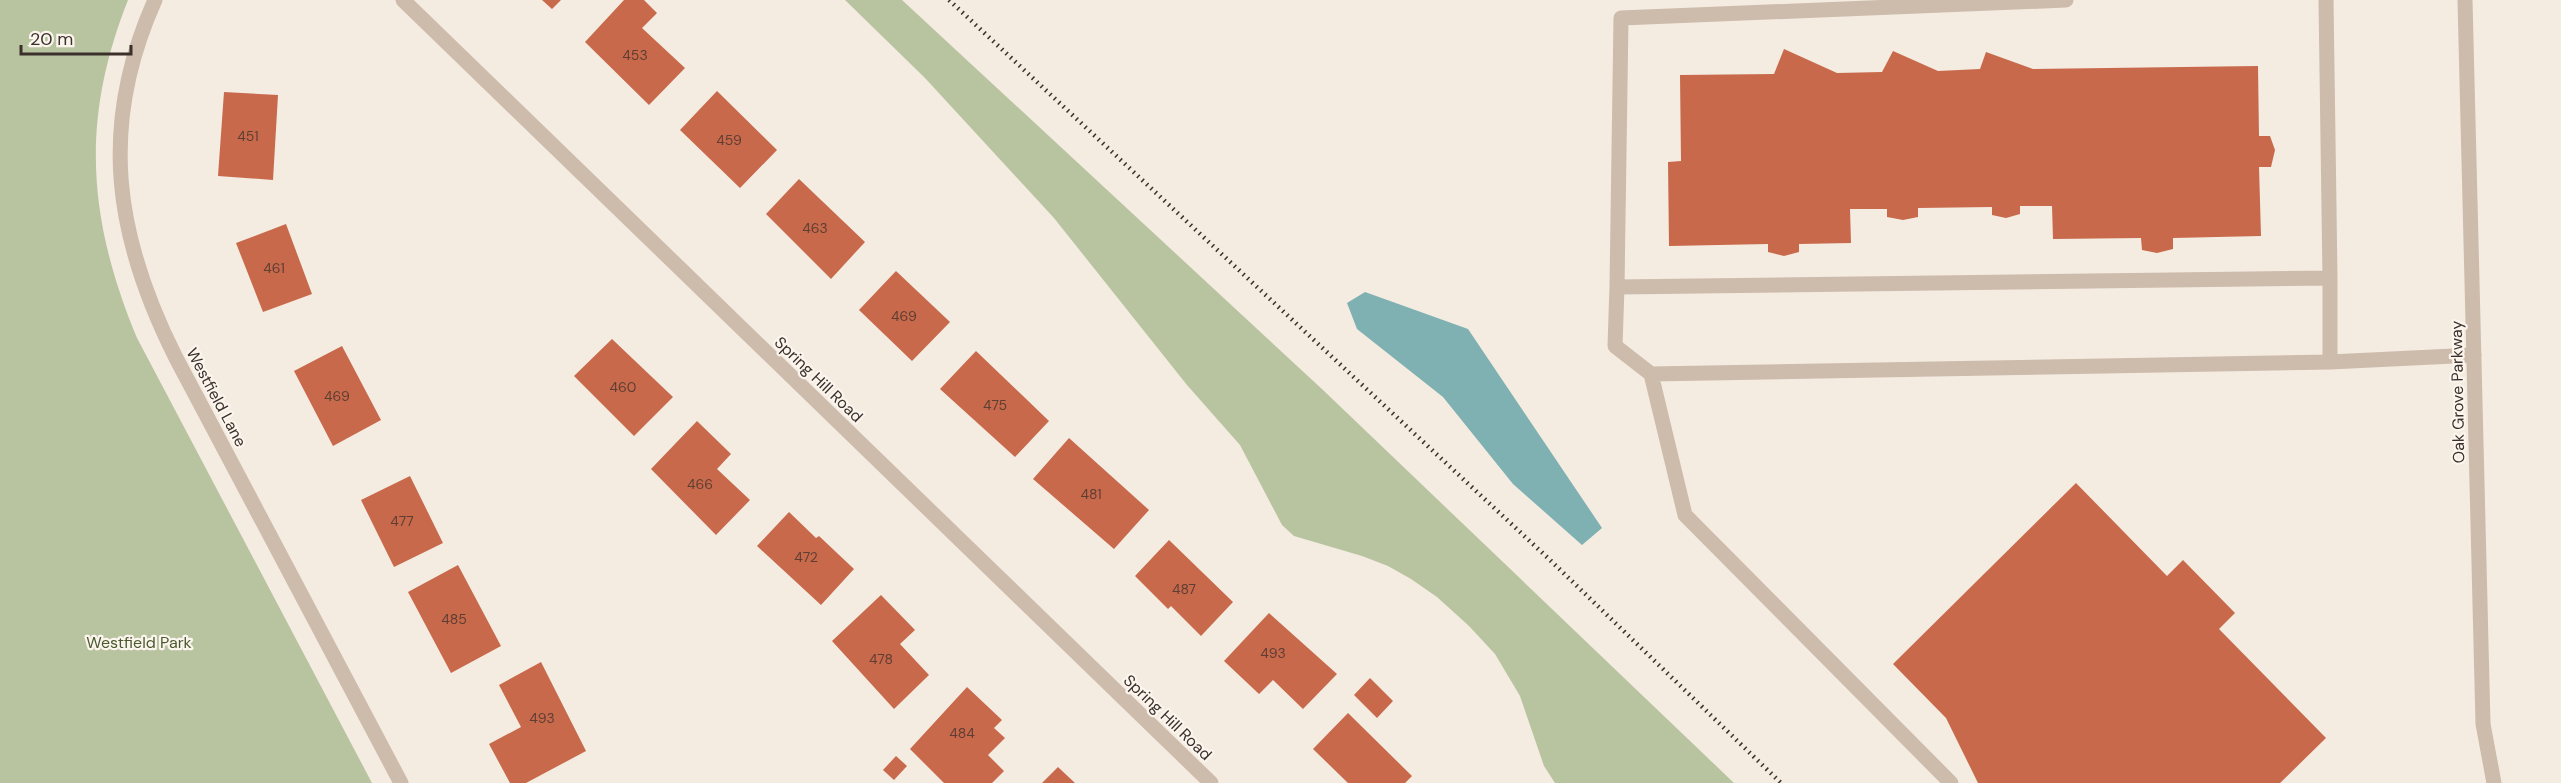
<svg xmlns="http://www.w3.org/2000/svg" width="2561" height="783" font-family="'DM Sans',sans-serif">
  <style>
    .green { fill: #b8c4a0 }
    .water { fill: #7fb0b2 }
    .building { fill: #c8694b }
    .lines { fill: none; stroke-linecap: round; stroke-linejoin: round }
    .lane { stroke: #cdbbac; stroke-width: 15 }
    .street { stroke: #cdbbac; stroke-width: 15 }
    .rail { stroke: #3b302b; stroke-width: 4.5; stroke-dasharray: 1.5 4.5; stroke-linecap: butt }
    .labels { text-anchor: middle; stroke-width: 4.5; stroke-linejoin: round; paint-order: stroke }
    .number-label { font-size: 14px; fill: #5e3e33 }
    .street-label { font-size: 16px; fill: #3b302b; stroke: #fbf5ee }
    .park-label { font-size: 16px; fill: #4a5a2e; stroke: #fbf5ee }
  </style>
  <rect width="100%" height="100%" fill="#f4ebe1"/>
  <path class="green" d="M 0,0 L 128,0 C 80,121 88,220 137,338 L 372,783 L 0,783 Z
    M 845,0 L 902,0 L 1323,390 L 1734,783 L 1555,783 L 1544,766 L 1520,696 L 1495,654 L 1469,626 L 1437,597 L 1411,579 L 1388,566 L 1362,556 L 1294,536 L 1282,525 L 1240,445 L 1187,385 L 1054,218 L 925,78 Z"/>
  <path class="water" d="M 1365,292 L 1468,329 L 1602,528 L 1582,545 L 1513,484 L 1443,397 L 1357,329 L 1347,303 Z"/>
  <path class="building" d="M 542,0 L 561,0 L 552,9 Z
    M 624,0 L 644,0 L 657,13 L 642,28 L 685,68 L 649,105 L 585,42 Z
    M 1784,49 L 1837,73 L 1882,72 L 1893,51 L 1938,71 L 1980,69 L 1986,52 L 2033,69 L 2258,66 L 2259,136 L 2270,136 L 2275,150 L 2271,167 L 2259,167 L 2261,236 L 2173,238 L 2173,249 L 2157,253 L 2142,250 L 2141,238 L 2053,239 L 2052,206 L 2020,206 L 2020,214 L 2006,218 L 1992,215 L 1992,207 L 1918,208 L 1918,217 L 1903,220 L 1887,217 L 1887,209 L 1850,209 L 1851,243 L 1799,244 L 1799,252 L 1784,256 L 1768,252 L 1768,244 L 1669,246 L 1668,162 L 1681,161 L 1680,75 L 1774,74 Z
    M 717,91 L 777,150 L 740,188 L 680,130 Z
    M 224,92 L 278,95 L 273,180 L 218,176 Z
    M 799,179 L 865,242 L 831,279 L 766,214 Z
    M 286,224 L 312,294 L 263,312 L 236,243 Z
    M 896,271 L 950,322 L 912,361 L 859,310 Z
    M 612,339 L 673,397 L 634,436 L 574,376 Z
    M 342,346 L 381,420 L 333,446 L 294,371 Z
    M 976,351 L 1049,421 L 1015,457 L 940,389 Z
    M 697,421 L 731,454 L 717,469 L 750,500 L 716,535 L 651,469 Z
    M 1069,438 L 1149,510 L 1114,549 L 1033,479 Z
    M 410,476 L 443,543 L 394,567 L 361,500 Z
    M 2076,483 L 2167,576 L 2183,560 L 2235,613 L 2219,629 L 2326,738 L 2280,783 L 1978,783 L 1946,718 L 1893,664 Z
    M 789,512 L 816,538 L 819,536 L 854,569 L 821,605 L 757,546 Z
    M 1169,540 L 1233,602 L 1201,636 L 1171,606 L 1168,609 L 1135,576 Z
    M 458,565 L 501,646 L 451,673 L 408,592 Z
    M 881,595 L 915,630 L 900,644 L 929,675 L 894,709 L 832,641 Z
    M 1269,613 L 1337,674 L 1303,709 L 1273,680 L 1259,694 L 1224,661 Z
    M 541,662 L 586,751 L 526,783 L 510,783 L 489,744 L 521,727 L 499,685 Z
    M 1370,678 L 1393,701 L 1377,718 L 1354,695 Z
    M 967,687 L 1002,720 L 994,728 L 1005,738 L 988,755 L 1004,771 L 992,783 L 944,783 L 910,749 Z
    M 1348,713 L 1412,776 L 1405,783 L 1348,783 L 1313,749 Z
    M 896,756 L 907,766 L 894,780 L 883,770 Z
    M 1058,767 L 1075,783 L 1042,783 Z"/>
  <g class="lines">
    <path class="lane" d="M 2066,0 L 1621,18 L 1617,287 L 2330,278 L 2330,362 L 2474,355
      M 2326,0 L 2330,278
      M 1617,287 L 1615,346 L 1651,374
      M 1951,783 L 1685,515 L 1651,374 L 2330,362"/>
    <path class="street" d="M 155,0 C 98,127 115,237 176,358 L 401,783
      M 403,0 L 1211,783
      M 2465,0 L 2483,724 L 2494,783"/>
    <path class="rail" d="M 949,0 L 1549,559 L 1781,783"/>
  </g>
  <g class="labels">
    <g class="number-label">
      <text x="635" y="60">453</text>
      <text x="248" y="141">451</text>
      <text x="729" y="145">459</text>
      <text x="815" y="233">463</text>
      <text x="274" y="273">461</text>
      <text x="904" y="321">469</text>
      <text x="623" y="392">460</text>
      <text x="337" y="401">469</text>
      <text x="995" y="410">475</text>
      <text x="700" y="489">466</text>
      <text x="1091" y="499">481</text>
      <text x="402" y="526">477</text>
      <text x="806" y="562">472</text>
      <text x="1184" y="594">487</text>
      <text x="454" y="624">485</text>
      <text x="1273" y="658">493</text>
      <text x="881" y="664">478</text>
      <text x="542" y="723">493</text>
      <text x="962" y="738">484</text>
    </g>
    <g class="street-label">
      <text transform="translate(819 379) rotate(44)" y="6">Spring Hill Road</text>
      <text transform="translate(2457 392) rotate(-91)" y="6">Oak Grove Parkway</text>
      <text transform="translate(217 397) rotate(62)" y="6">Westfield Lane</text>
      <text transform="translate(1168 717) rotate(44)" y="6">Spring Hill Road</text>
    </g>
    <g class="park-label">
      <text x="139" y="648">Westfield Park</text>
    </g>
  </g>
  <path d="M21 45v9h110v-9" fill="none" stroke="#3b302b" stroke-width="3"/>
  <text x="30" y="45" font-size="18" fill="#3b302b" stroke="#fbf5ee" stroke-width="4.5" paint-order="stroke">20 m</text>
</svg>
